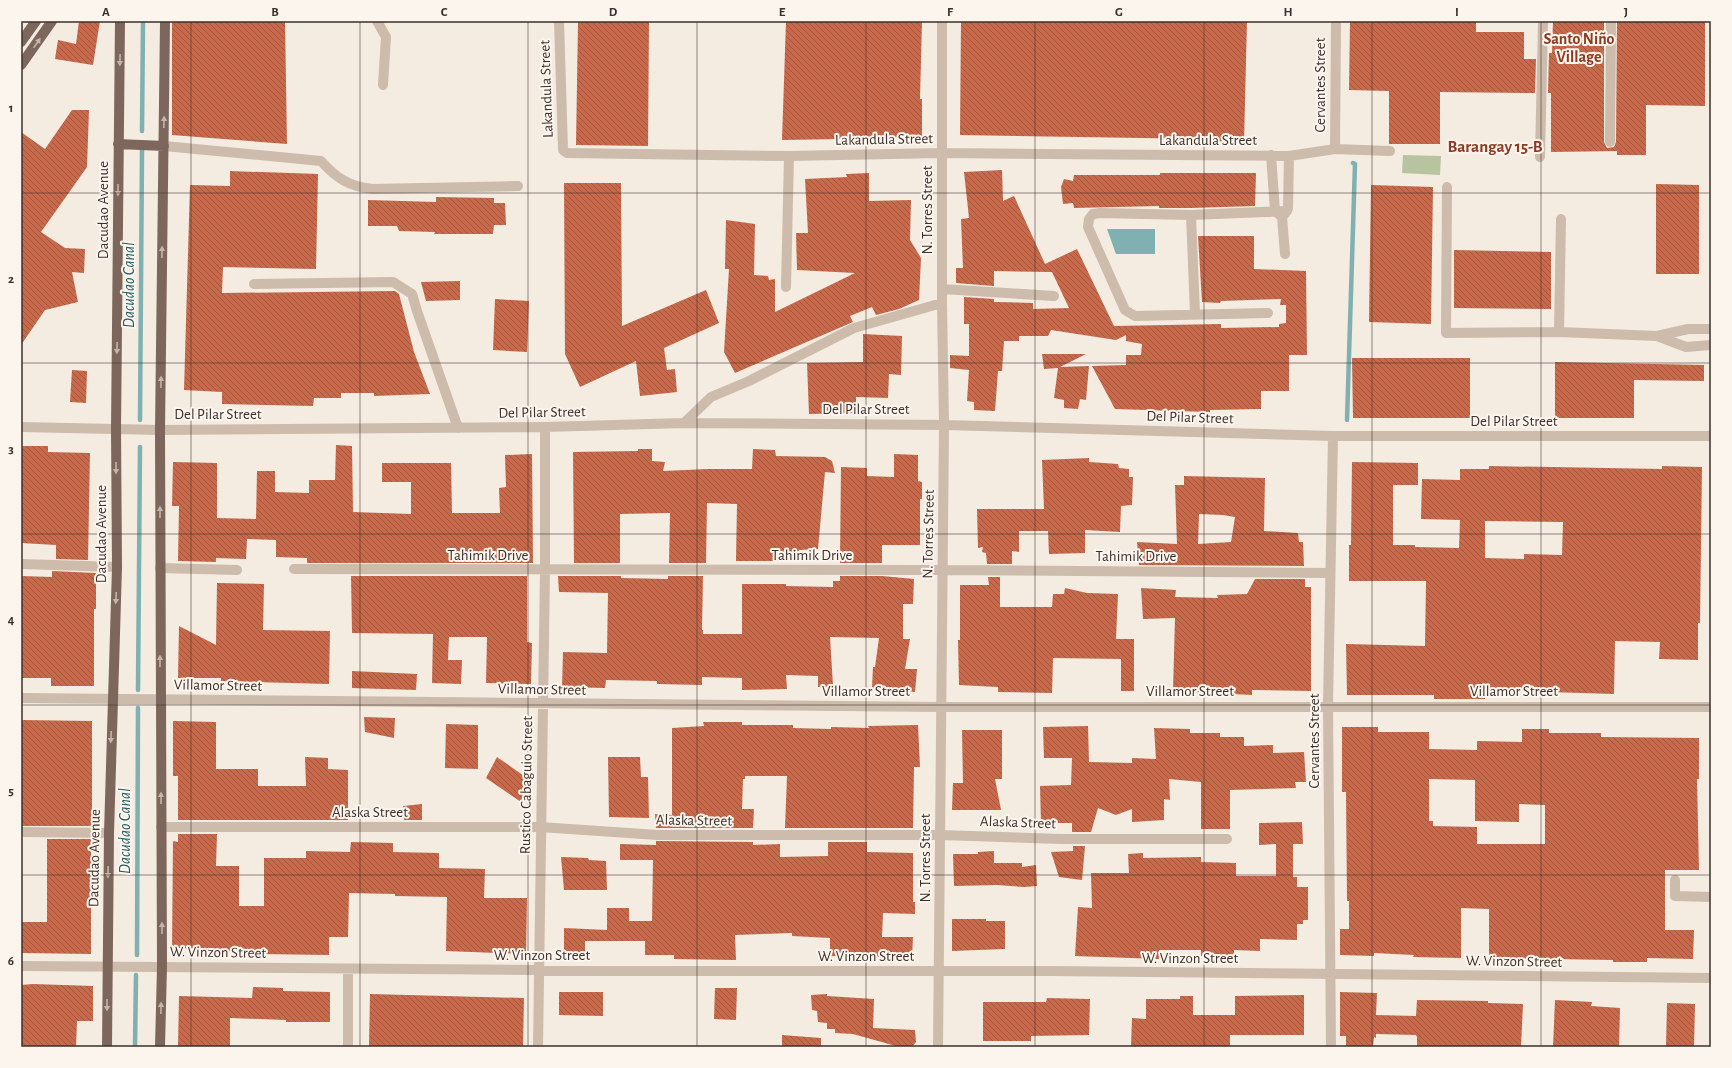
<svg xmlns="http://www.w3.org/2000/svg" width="1732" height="1068" font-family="'Alegreya Sans',sans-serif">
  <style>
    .pitch { fill: #b8c4a0 }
    .water { fill: #7fb0b2 }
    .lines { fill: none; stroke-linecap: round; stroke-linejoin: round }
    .stream { stroke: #7fb0b2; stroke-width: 4.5 }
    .building { fill: url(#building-back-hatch); fill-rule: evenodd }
    .minor { stroke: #cdbbac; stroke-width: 10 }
    .major { stroke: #7d675c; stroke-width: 10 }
    .oneway { fill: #c2b5ac }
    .grid { fill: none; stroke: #3b302b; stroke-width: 1; stroke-opacity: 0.55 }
    .labels { text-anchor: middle; stroke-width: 4; stroke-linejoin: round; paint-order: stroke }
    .street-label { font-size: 15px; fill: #3b302b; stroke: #fbf5ee }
    .neighbourhood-label { font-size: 16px; font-weight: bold; fill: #8c3b22; stroke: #fbf5ee }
    .water-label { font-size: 16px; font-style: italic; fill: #1f5a5e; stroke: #fbf5ee }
    .quarter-label { font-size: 17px; font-weight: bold; fill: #8c3b22; stroke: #fbf5ee }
    .neatline { fill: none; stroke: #3b302b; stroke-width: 1.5 }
    .grid-label { font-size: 13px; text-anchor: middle; font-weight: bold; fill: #3b302b }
  </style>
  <defs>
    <pattern id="building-back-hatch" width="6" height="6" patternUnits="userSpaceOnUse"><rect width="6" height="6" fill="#c8694b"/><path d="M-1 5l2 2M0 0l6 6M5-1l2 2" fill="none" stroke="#a4573f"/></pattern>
  </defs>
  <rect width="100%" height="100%" fill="#f4ebe1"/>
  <path class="pitch" d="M 1403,155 L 1441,156 L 1440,175 L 1402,173 Z"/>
  <path class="water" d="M 1107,229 L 1155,229 L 1155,254 L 1116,254 Z"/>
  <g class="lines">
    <path class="stream" d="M 142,131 L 143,21
      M 140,420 L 142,150
      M 1347,420 L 1355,164 L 1353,163
      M 138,690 L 140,447
      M 137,955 L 138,708
      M 135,1047 L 136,975"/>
  </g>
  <path class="building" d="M 79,21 L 100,21 L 93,65 L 55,59 L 58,40 L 76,44 Z
    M 172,21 L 285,21 L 287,144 L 172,135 Z
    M 578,21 L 649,21 L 648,146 L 576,145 Z
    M 786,21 L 922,21 L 920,99 L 922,99 L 922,138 L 886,137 L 886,144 L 866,144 L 866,141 L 843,141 L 843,139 L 782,140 Z
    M 961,21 L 1247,21 L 1244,142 L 1204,141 L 1204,139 L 960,135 Z
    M 1350,21 L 1476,21 L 1476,32 L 1524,32 L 1524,59 L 1536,59 L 1535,93 L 1440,92 L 1440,144 L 1389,144 L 1389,91 L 1349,90 Z
    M 1553,21 L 1604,21 L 1604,142 L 1607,148 L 1614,147 L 1616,142 L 1617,21 L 1705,21 L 1705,106 L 1646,105 L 1646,155 L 1617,155 L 1617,151 L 1551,152 L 1551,93 L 1548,93 L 1549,53 L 1552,53 Z
    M 72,110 L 89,110 L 87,167 L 41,232 L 65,248 L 85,249 L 84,273 L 72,272 L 78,302 L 45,310 L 21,345 L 21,132 L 45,149 Z
    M 1002,170 L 1003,201 L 1014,196 L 1045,264 L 1077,249 L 1114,326 L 1221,324 L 1221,328 L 1279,327 L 1279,324 L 1286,323 L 1286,305 L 1280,305 L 1281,299 L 1221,301 L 1220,303 L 1202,302 L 1198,236 L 1254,236 L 1254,269 L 1306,271 L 1307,355 L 1289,355 L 1289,391 L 1261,391 L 1261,409 L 1210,410 L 1210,412 L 1115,409 L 1092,366 L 1126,365 L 1126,355 L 1141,355 L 1142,344 L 1126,341 L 1126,335 L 1116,340 L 1051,330 L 1048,336 L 1019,336 L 1019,341 L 1004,341 L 1002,371 L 998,371 L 995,411 L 974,410 L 974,402 L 967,401 L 969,370 L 950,368 L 950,355 L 969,356 L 969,324 L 964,324 L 964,297 L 994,299 L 994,302 L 997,302 L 1033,303 L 1033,309 L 1069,308 L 1052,272 L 994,271 L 994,286 L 956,283 L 956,268 L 963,268 L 961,219 L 969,218 L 964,172 Z
    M 230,171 L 318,174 L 316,269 L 223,267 L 222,293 L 395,291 L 399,294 L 414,352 L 430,394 L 374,396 L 374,393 L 341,393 L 341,398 L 314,398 L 313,406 L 222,404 L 222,392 L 184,390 L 190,185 L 230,186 Z
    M 869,173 L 869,201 L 911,200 L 910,240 L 921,258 L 919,300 L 899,309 L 876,315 L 872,307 L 850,316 L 853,322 L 735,373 L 724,352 L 729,269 L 725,269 L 726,220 L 755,224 L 754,275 L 768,276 L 769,280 L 775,279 L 775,312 L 855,273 L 797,270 L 796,233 L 808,233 L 805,179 L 847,177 L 846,174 Z
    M 1160,173 L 1256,173 L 1255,206 L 1191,208 L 1159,208 L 1159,206 L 1074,208 L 1073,203 L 1063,204 L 1061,187 L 1064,179 L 1073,181 L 1074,175 L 1160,175 Z
    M 564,183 L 621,183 L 622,326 L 706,290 L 719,323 L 664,348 L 667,370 L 675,369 L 677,392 L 640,396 L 636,361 L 580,387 L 565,354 Z
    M 1656,184 L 1699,185 L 1699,274 L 1656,274 Z
    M 1371,185 L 1433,187 L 1431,324 L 1369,322 Z
    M 436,197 L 494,198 L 494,203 L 505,203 L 506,225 L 494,225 L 493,234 L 434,234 L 435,232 L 399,231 L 397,226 L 368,226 L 368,200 L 436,202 Z
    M 1454,250 L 1551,252 L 1551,309 L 1454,308 Z
    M 460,281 L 460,300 L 426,301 L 421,282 Z
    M 495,299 L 529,301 L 527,352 L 493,350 Z
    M 863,334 L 902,336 L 901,375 L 889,374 L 888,398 L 856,397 L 856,413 L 809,414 L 807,363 L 863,362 Z
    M 1042,354 L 1086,354 L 1060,367 L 1089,366 L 1086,400 L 1080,399 L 1078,409 L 1064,408 L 1064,400 L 1054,398 L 1058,368 L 1044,369 Z
    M 1352,358 L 1470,358 L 1470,418 L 1353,418 Z
    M 1555,362 L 1704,365 L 1704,381 L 1634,380 L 1634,418 L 1555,418 Z
    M 72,370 L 87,371 L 86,403 L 70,402 Z
    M 336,445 L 352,446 L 353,512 L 411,514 L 411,482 L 382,482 L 382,463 L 451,463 L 452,513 L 500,513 L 499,488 L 506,487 L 505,455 L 532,454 L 533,563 L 307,563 L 307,558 L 276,557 L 276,540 L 247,539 L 246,559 L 216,558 L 216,562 L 178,561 L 179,506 L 172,506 L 173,462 L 217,463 L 217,518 L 256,519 L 257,471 L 275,471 L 275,492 L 309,493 L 309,480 L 335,480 Z
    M 21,446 L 48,446 L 48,452 L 90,453 L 88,560 L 56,559 L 56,545 L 21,543 Z
    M 638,449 L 652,449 L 652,461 L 665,462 L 663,471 L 708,469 L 752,469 L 753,449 L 775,450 L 776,456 L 825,457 L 832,461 L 835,473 L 825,472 L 818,549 L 799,550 L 798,561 L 736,561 L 737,504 L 707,503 L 706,563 L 669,563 L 670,513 L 620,514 L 620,563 L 574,563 L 573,452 L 638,451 Z
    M 894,454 L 918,455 L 918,481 L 922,482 L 922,499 L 920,499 L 920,545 L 882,545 L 882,563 L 840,563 L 841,467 L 867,468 L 867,476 L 894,477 Z
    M 1089,458 L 1089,462 L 1118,464 L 1119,468 L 1129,469 L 1129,477 L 1133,477 L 1132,505 L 1121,506 L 1120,532 L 1085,530 L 1085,553 L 1049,554 L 1048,531 L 1019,531 L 1019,552 L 1012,551 L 1012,564 L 987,564 L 986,553 L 982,552 L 983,547 L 978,548 L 977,509 L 1044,509 L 1042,460 Z
    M 1352,462 L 1418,463 L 1418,485 L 1393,485 L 1393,545 L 1415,545 L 1415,547 L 1459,548 L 1460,520 L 1421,519 L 1422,479 L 1460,480 L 1460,469 L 1489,469 L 1489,466 L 1662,469 L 1662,466 L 1702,467 L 1700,623 L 1698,623 L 1698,660 L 1659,659 L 1660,642 L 1615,641 L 1614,694 L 1485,690 L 1485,699 L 1434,699 L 1434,695 L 1347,695 L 1346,644 L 1425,646 L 1426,581 L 1349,581 L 1349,545 L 1351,545 ZM 1485,521 L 1563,522 L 1562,555 L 1524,554 L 1524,559 L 1485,558 Z
    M 1184,476 L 1265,478 L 1264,531 L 1298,533 L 1299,542 L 1303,542 L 1304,566 L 1139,565 L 1137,542 L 1177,544 L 1175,485 L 1184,485 ZM 1199,514 L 1223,515 L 1235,517 L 1231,542 L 1198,544 Z
    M 52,571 L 96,573 L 96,609 L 94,609 L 94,686 L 51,686 L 51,678 L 21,678 L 21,576 L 52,577 Z
    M 351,576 L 527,576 L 527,642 L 532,643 L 531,684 L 486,683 L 487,637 L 449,637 L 448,660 L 462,660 L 461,684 L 432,683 L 433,634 L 352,633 Z
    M 558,576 L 621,576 L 621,578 L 668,579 L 668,576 L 703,576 L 702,630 L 703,630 L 703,634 L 742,634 L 742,584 L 786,584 L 786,586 L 833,587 L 833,581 L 840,581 L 840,576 L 882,576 L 914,579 L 913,604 L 903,604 L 903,639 L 910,639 L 905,669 L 917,669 L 915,692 L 872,688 L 873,667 L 875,667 L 879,638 L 830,637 L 833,686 L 818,687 L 818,676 L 786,675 L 787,689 L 742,690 L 742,678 L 702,677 L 702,685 L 657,684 L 657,681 L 606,680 L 605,688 L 562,687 L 563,652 L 607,653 L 608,593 L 559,592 Z
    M 988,577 L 1000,577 L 1000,607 L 1052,607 L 1053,594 L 1064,594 L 1065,588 L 1087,593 L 1118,594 L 1116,639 L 1134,639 L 1134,691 L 1121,691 L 1121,659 L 1053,658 L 1052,693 L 998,692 L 998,687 L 959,685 L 958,640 L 960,640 L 960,585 L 989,585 Z
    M 1255,579 L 1305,579 L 1305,587 L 1311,587 L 1311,691 L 1252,690 L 1252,695 L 1173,691 L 1175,618 L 1143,619 L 1141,588 L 1176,590 L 1175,597 L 1218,598 L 1217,595 L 1247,594 Z
    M 217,583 L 264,584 L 263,630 L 330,631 L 329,684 L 221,681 L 221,678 L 178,678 L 179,626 L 216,645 Z
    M 352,671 L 417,674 L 416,690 L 352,688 Z
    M 364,717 L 395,718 L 394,738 L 365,732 Z
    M 21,720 L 92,721 L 92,826 L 21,826 Z
    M 173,721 L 216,722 L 216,769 L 258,769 L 258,786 L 306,786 L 305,757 L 328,758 L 328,769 L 348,770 L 348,820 L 178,820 L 178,776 L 173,776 Z
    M 703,722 L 742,722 L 742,725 L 793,725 L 793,728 L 831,729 L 831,727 L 869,728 L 868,726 L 918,725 L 920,767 L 914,767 L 913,828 L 785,828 L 787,776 L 745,776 L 745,779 L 743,779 L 742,809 L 754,809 L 753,828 L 656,828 L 655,814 L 672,815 L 672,728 L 704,726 Z
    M 446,724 L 478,725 L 478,769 L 445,768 Z
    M 1088,726 L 1089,762 L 1132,763 L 1132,758 L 1156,759 L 1154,728 L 1190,729 L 1190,733 L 1220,733 L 1220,737 L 1244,737 L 1244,746 L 1273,745 L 1273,753 L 1304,752 L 1306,782 L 1295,782 L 1296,788 L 1230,790 L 1230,829 L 1201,829 L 1201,782 L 1169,779 L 1170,800 L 1164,799 L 1164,820 L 1132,822 L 1132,809 L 1116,815 L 1098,808 L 1091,832 L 1072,832 L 1072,823 L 1041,823 L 1040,786 L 1071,785 L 1072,758 L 1044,758 L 1043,727 Z
    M 1342,727 L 1378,727 L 1378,732 L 1429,732 L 1429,749 L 1477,750 L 1477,741 L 1522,742 L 1522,729 L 1549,729 L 1549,733 L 1601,733 L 1601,737 L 1699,738 L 1699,779 L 1697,779 L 1699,870 L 1665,870 L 1665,930 L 1694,930 L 1693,959 L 1647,958 L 1647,962 L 1613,962 L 1613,960 L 1489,958 L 1489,909 L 1461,908 L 1461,958 L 1413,957 L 1414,955 L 1374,953 L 1374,956 L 1340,955 L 1340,929 L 1349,929 L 1349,901 L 1347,901 L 1346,792 L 1342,792 ZM 1429,779 L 1475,780 L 1475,821 L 1519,822 L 1519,804 L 1545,805 L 1545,844 L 1477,844 L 1477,827 L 1433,826 L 1433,821 L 1429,821 Z
    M 962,730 L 1002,730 L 1002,779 L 995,779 L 1001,810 L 952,810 L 953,783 L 963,783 Z
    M 497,757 L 530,780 L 521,802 L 486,778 Z
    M 608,757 L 640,757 L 641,777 L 648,777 L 649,818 L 609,817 Z
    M 422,804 L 422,820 L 404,820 L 403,806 Z
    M 1302,822 L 1303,844 L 1293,844 L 1293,877 L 1297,877 L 1297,887 L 1308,887 L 1308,920 L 1303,920 L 1303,924 L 1297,924 L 1297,940 L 1260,939 L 1260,951 L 1234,950 L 1234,956 L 1201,956 L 1201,950 L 1159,950 L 1159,959 L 1075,956 L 1078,907 L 1092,908 L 1091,873 L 1129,873 L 1128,854 L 1143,853 L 1143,858 L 1201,857 L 1201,862 L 1236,863 L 1236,876 L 1276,876 L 1276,844 L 1259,845 L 1259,823 Z
    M 178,834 L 217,834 L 216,866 L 239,866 L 239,906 L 264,906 L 264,858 L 306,858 L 306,851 L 350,852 L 351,842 L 393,843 L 393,852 L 439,853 L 439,868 L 485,869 L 484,898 L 527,898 L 526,954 L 446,951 L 447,897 L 395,896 L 395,894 L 349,893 L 348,937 L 329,937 L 329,955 L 260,954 L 260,952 L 214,951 L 214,949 L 172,948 L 173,841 L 178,842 Z
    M 47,839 L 91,839 L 91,954 L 21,953 L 21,922 L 47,922 Z
    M 656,841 L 753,842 L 753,845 L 780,844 L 780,857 L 828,856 L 828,842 L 867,842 L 867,852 L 913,853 L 913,902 L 915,902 L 915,914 L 883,913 L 882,937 L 913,937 L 912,957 L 830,956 L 830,938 L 792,936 L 792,933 L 735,935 L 736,960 L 674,959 L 674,955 L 645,955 L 645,941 L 585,941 L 585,955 L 564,954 L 564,928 L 607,930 L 607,908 L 629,908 L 629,921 L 652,921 L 653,860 L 620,860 L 620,844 L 656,845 Z
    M 1073,846 L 1085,846 L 1082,880 L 1059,877 L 1051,852 L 1073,851 Z
    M 994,851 L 994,863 L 1022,863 L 1022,867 L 1036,865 L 1037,886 L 1024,887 L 997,885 L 954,886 L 953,854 L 978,854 L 978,852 Z
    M 561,857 L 588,858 L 589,860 L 606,861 L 607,890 L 564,890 Z
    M 952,919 L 986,919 L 986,921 L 1005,921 L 1005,949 L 952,951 Z
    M 33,984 L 93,986 L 93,1021 L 77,1021 L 76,1047 L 21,1047 L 21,985 Z
    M 253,987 L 283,988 L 283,991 L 330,992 L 330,1022 L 286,1022 L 286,1020 L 230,1018 L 230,1047 L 178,1047 L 179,996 L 252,998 Z
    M 715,988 L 737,988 L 736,1020 L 714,1019 Z
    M 559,992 L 603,992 L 603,1016 L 559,1015 Z
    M 1340,992 L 1377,993 L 1376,1015 L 1416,1016 L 1417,1000 L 1488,1001 L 1488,1003 L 1523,1004 L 1521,1047 L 1417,1047 L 1417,1037 L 1416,1035 L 1376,1034 L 1376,1038 L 1374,1037 L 1373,1047 L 1346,1047 L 1346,1036 L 1340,1036 Z
    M 370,994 L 524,998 L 523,1047 L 369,1047 Z
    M 827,994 L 827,996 L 874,999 L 873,1028 L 915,1030 L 916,1042 L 912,1047 L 896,1046 L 853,1034 L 835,1033 L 835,1029 L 827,1029 L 827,1023 L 818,1022 L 817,1011 L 812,1010 L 811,995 Z
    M 1304,995 L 1304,1035 L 1230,1035 L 1230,1047 L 1131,1047 L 1132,1018 L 1146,1019 L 1146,999 L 1180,999 L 1180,996 L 1193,996 L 1193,1015 L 1235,1015 L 1235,996 Z
    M 1047,998 L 1090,999 L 1089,1035 L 1031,1036 L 1031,1041 L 983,1041 L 983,1002 L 1046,1002 Z
    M 1555,1000 L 1592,1002 L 1591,1006 L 1620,1008 L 1619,1047 L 1553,1047 Z
    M 1667,1003 L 1695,1004 L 1694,1047 L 1666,1047 Z
    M 782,1035 L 821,1038 L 821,1047 L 782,1047 Z"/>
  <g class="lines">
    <path class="minor" d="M 377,21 L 386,37 L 383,85
      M 559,21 L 563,150 L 567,153 L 789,156 L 942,153 L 1289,156 L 1335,149 L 1390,151
      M 1610,142 L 1611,21
      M 164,146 L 321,161 C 337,179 349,186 372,189 L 518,186
      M 1335,149 L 1336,21
      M 1271,155 L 1275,211 L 1282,217 L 1285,254
      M 1540,157 L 1543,21
      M 1447,187 L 1446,333 L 1559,332 L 1657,336 L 1688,329 L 1711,329
      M 1191,215 L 1195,314
      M 1283,216 L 1287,211 L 1288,208 L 1289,156
      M 254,284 L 393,282 L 412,294 L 417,311 L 458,428
      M 786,287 L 789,156
      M 942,289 L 1054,296
      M 1268,313 L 1135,316 L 1125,310 L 1088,227 L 1089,219 L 1093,214 L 1099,213 L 1191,215 L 1287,211
      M 1559,332 L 1561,219
      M 1657,336 L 1686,347 L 1711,345
      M 684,423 L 711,397 L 749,381 L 854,328 L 942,303
      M 21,427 L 160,430 L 545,427 L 684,423 L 944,425 L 1333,436 L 1711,436
      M 21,564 L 117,567
      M 160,568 L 237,570
      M 294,569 L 943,570 L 1329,573
      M 21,698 L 941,707 L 1711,707
      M 161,827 L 540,827 L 658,835 L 940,835 L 1061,839 L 1227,839
      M 21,832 L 109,833
      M 1675,880 L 1675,896 L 1711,897
      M 21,966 L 660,971 L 1051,971 L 1711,978
      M 348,1047 L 348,969
      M 538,1047 L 545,570 L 545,427
      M 938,1047 L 944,425 L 942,303 L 942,21
      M 1331,1047 L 1328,706 L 1333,436"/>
    <path class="major" d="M 21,42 L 36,21
      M 21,65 L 52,21
      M 118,144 L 164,146
      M 107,1047 L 109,833 L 117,567 L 116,429 L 120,21
      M 160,1047 L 162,967 L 160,430 L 165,21"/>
  </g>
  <defs><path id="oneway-solid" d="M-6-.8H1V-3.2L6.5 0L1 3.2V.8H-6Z"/></defs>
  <g class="oneway">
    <use href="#oneway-solid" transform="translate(37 43) rotate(-55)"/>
    <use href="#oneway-solid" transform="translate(120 60) rotate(91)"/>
    <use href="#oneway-solid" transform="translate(164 122) rotate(-89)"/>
    <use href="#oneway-solid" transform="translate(118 190) rotate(90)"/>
    <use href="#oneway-solid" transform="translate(162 252) rotate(-89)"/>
    <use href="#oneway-solid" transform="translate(117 348) rotate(91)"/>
    <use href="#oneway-solid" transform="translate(161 382) rotate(-89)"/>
    <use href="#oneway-solid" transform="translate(116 468) rotate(90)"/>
    <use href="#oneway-solid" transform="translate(160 512) rotate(-90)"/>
    <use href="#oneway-solid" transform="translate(116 598) rotate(92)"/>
    <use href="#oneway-solid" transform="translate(160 661) rotate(-90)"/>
    <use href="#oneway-solid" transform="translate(111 737) rotate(92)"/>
    <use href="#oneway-solid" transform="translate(161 798) rotate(-90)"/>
    <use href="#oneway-solid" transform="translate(108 872) rotate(91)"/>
    <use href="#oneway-solid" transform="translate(162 928) rotate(-90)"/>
    <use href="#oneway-solid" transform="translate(107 1005) rotate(90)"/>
    <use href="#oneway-solid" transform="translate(161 1008) rotate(-89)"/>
  </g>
  <path class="grid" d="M 191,21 L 191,1047M 360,21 L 360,1047M 528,21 L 528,1047M 697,21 L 697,1047M 866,21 L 866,1047M 1035,21 L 1035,1047M 1204,21 L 1204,1047M 1372,21 L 1372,1047M 1541,21 L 1541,1047M 21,193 L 1711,193M 21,363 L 1711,363M 21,534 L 1711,534M 21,705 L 1711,705M 21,875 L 1711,875"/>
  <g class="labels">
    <g class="street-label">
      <text transform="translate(1320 85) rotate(-90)" y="5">Cervantes Street</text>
      <text transform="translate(546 89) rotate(-92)" y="5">Lakandula Street</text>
      <text transform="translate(884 139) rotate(-1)" y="5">Lakandula Street</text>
      <text x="1208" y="145">Lakandula Street</text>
      <text transform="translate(103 210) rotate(-90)" y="5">Dacudao Avenue</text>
      <text transform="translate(927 210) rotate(-90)" y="5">N. Torres Street</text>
      <text x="866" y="414">Del Pilar Street</text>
      <text transform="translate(542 412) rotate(-1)" y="5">Del Pilar Street</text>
      <text x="218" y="419">Del Pilar Street</text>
      <text transform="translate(1190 417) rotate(2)" y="5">Del Pilar Street</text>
      <text x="1514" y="426">Del Pilar Street</text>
      <text transform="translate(101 534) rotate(-90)" y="5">Dacudao Avenue</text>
      <text transform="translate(928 534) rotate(-89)" y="5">N. Torres Street</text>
      <text x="488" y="560">Tahimik Drive</text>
      <text x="812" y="560">Tahimik Drive</text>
      <text x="1136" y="561">Tahimik Drive</text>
      <text transform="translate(218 685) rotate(1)" y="5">Villamor Street</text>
      <text transform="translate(542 689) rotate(1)" y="5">Villamor Street</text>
      <text x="866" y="696">Villamor Street</text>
      <text x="1190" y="696">Villamor Street</text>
      <text x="1514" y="696">Villamor Street</text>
      <text transform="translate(1314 741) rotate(-90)" y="5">Cervantes Street</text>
      <text transform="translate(526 785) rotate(-89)" y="5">Rustico Cabaguio Street</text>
      <text x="370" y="817">Alaska Street</text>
      <text transform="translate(694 820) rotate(1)" y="5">Alaska Street</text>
      <text transform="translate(1018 822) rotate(2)" y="5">Alaska Street</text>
      <text transform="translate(94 858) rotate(-89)" y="5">Dacudao Avenue</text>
      <text transform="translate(925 858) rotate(-90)" y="5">N. Torres Street</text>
      <text transform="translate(218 952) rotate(1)" y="5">W. Vinzon Street</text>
      <text x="542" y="960">W. Vinzon Street</text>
      <text x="866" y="961">W. Vinzon Street</text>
      <text x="1190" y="963">W. Vinzon Street</text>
      <text transform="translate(1514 961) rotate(1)" y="5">W. Vinzon Street</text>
    </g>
    <g class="neighbourhood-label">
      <text x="1579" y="44">Santo Niño<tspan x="1579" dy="18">Village</tspan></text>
    </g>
    <g class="water-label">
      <text transform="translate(128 285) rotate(-90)" y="6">Dacudao Canal</text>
      <text transform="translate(124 831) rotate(-90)" y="6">Dacudao Canal</text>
    </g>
    <g class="quarter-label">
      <text x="1495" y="152">Barangay 15-B</text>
    </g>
  </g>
  <rect width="1732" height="1068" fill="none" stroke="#fbf5ee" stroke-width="44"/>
  <rect x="22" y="22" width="1688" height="1024" class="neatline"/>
  <g class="grid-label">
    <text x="106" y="16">A</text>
    <text x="275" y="16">B</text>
    <text x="444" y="16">C</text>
    <text x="613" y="16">D</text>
    <text x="782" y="16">E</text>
    <text x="950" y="16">F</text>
    <text x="1119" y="16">G</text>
    <text x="1288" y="16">H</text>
    <text x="1457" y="16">I</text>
    <text x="1626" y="16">J</text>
    <text x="11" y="112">1</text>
    <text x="11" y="283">2</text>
    <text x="11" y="453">3</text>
    <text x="11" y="624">4</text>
    <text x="11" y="795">5</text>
    <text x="11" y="965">6</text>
  </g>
</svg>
